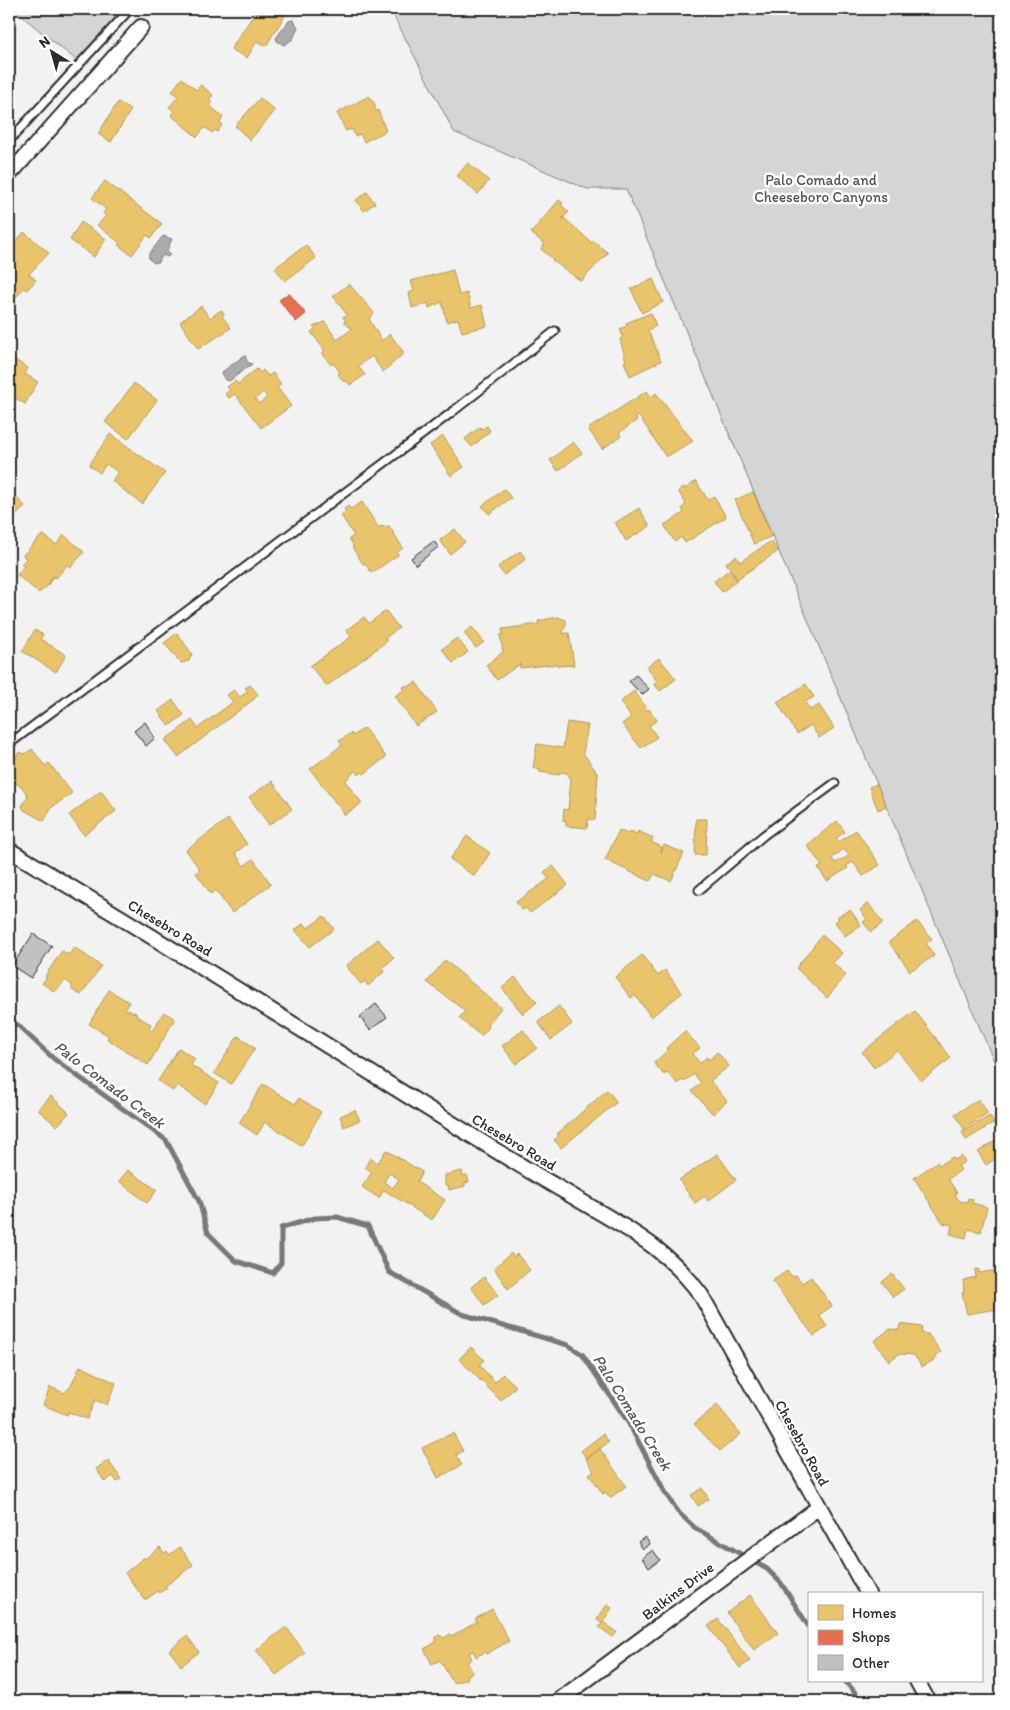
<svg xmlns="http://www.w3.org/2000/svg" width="1010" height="1710" font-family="Itim,sans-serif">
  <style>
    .green { fill: #d5d5d5; stroke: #808080 }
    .water { fill: #ababab; stroke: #787878 }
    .homes { fill: #e9c46a; stroke: #b09657; fill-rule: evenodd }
    .shops { fill: #e76f51; stroke: #af5b46 }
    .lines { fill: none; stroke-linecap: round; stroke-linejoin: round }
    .stream { stroke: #787878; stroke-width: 5 }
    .building { fill: #c1c1c1; stroke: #2b2b2b }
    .lane-casing { stroke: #2b2b2b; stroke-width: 11 }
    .street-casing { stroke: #2b2b2b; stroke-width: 18 }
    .lane { stroke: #fff; stroke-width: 7 }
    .street { stroke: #fff; stroke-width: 14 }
    .labels { text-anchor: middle; stroke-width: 5; stroke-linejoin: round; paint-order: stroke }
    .park-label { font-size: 15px; fill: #565656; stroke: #fff }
    .street-label { font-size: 15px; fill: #2b2b2b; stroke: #fff }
    .water-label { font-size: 16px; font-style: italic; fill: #585858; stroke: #fff }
  </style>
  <rect width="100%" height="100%" fill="#f2f2f2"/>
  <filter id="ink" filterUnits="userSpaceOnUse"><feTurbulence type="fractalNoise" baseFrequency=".02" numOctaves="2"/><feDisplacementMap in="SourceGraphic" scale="10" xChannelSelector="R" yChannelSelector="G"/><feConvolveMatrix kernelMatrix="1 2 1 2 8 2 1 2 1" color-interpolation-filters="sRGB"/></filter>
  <g filter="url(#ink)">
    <path class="green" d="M 13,9 L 126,9 L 81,64 Z
      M 390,9 L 1001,9 L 1001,1078 L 626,189 L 587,189 L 454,132 Z"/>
    <path class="water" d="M 293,20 L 298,27 L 293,39 L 284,45 L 277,41 L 276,38 L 289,21 Z
      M 163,236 L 172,239 L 167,250 L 171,254 L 167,257 L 163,255 L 158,262 L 154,263 L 149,259 L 149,254 Z
      M 245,355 L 247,362 L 252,364 L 229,381 L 224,379 L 222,372 Z"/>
    <path class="homes" d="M 252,9 L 289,9 L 266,46 L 257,41 L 247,58 L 231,49 L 256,11 Z
      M 182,78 L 196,90 L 201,85 L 213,95 L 209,100 L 212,103 L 210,106 L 223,117 L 220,123 L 222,125 L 217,132 L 215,130 L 212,133 L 205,127 L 197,137 L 171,115 L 174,111 L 169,107 L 178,97 L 172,91 Z
      M 369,96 L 376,106 L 374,107 L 376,111 L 378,110 L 386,131 L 364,142 L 360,134 L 355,136 L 352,129 L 346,131 L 337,113 Z
      M 260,98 L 275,111 L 250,140 L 235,126 Z
      M 118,102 L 131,110 L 111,142 L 98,134 Z
      M 468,163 L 489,181 L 478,194 L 457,176 Z
      M 105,181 L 162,224 L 151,238 L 147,235 L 132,255 L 118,245 L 120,243 L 97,225 L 106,216 L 103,213 L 106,209 L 92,198 Z
      M 367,192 L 375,203 L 364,211 L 356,200 Z
      M 559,200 L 563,203 L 561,205 L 569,212 L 562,219 L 564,218 L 592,243 L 594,241 L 608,253 L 581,281 L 552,260 L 553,259 L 541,249 L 545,244 L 531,233 Z
      M 81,222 L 106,239 L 94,257 L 70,240 Z
      M 24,232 L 49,253 L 29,274 L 36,280 L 27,290 L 24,288 L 11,303 L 9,301 L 9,250 Z
      M 306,245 L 316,258 L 285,281 L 275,268 Z
      M 453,270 L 459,295 L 467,293 L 471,308 L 482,305 L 487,326 L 462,332 L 458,319 L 447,322 L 442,302 L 429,308 L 428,303 L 412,308 L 409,293 L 414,291 L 411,281 Z
      M 653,279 L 663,302 L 642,313 L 631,289 Z
      M 349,284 L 374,313 L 369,319 L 382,341 L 390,334 L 404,353 L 383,372 L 372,356 L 358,366 L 365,375 L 350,385 L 346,380 L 344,382 L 338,374 L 340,372 L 333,363 L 331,365 L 322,353 L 325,351 L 311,332 L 315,329 L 313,327 L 325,322 L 337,340 L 352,329 L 344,322 L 346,321 L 343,317 L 347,315 L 333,296 Z
      M 201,306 L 210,318 L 221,310 L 224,314 L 222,316 L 231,328 L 198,349 L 180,322 Z
      M 651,313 L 656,326 L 648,330 L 661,361 L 630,376 L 624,362 L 626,361 L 620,339 L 623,337 L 620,329 L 627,326 L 626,323 Z
      M 10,357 L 28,368 L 25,374 L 38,382 L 25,404 L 12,396 L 9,398 Z
      M 257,369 L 260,373 L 263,370 L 268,376 L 273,373 L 281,384 L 277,387 L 291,406 L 261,428 L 235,394 L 229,398 L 225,394 L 230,390 L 227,387 L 235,381 L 238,384 ZM 263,392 L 267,397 L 259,404 L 255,399 Z
      M 134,383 L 157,400 L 128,439 L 105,422 Z
      M 647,391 L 651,397 L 656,393 L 693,441 L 666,457 L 639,416 L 635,418 L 637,420 L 619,433 L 621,436 L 602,449 L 588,429 Z
      M 487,426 L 490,431 L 472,447 L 465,439 L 480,427 L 482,429 Z
      M 110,434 L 165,473 L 142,504 L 112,481 L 118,472 L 106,464 L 100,473 L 89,465 Z
      M 443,436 L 464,467 L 451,476 L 430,445 Z
      M 573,442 L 582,453 L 558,471 L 550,460 Z
      M 696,481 L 708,500 L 714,496 L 726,517 L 685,543 L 681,537 L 675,542 L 664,525 L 684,513 L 682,508 L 686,504 L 678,491 L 684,487 L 685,489 Z
      M 504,489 L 511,498 L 489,514 L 482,506 Z
      M 9,490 L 25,506 L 10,522 L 14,526 L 9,532 Z
      M 753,492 L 772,536 L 754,544 L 735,500 Z
      M 362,502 L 378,527 L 389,526 L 403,548 L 397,552 L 398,555 L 373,572 L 370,571 L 365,563 L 363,564 L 352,547 L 354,546 L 349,539 L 354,536 L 341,515 L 346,512 L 344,509 L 348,506 L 351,509 Z
      M 639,508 L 650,526 L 626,541 L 615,523 Z
      M 455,529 L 465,542 L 450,554 L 440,540 Z
      M 44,535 L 56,545 L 64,535 L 84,552 L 71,567 L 67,565 L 56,578 L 53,576 L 48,585 L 39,593 L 17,575 L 24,566 L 21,564 L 26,559 L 23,555 L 41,536 Z
      M 771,541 L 778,551 L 737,579 L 726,563 L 736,556 L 740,562 Z
      M 520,551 L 526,559 L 504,575 L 498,567 Z
      M 729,570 L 737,580 L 722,592 L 714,581 Z
      M 386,611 L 399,628 L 385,638 L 387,641 L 327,686 L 310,666 L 351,637 L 346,630 L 364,617 L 369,623 Z
      M 558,617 L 566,620 L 566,625 L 562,633 L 569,633 L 574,665 L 558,666 L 557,664 L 520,668 L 520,664 L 497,680 L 486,665 L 503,652 L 500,635 L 503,635 L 502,629 L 539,624 L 538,621 Z
      M 472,627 L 484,642 L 476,648 L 464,633 Z
      M 35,630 L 43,635 L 40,639 L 66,655 L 56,672 L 22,651 Z
      M 177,633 L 192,654 L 189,661 L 181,663 L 164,643 Z
      M 457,638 L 468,652 L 453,663 L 442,649 Z
      M 659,658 L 676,679 L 660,691 L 654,684 L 657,681 L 647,667 Z
      M 416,682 L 437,712 L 416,726 L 395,696 L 404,690 L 402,688 L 406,685 L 408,687 Z
      M 806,684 L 814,697 L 805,702 L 810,710 L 819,705 L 834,728 L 819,738 L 811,725 L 797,734 L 777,702 Z
      M 250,685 L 258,694 L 254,699 L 178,757 L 165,740 L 192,720 L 198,728 L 233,702 L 227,695 L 234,690 L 240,697 L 248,691 L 245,688 Z
      M 634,691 L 646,707 L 644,708 L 646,711 L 649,709 L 657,720 L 649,726 L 657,737 L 641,748 L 622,724 L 631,717 L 620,702 Z
      M 173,700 L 184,715 L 169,726 L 158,711 Z
      M 567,722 L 588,725 L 583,753 L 598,774 L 595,820 L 588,819 L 587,828 L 566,826 L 566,821 L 563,820 L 564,809 L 568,810 L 571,779 L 567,773 L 559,772 L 559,775 L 540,772 L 540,770 L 533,768 L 537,744 L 563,748 Z
      M 364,728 L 386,757 L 364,774 L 362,772 L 359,775 L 356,770 L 345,781 L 362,803 L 345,815 L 310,769 L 342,745 L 339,741 L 351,733 L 353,736 Z
      M 32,749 L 45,766 L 49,763 L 72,793 L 51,808 L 44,821 L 24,810 L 22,806 L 28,796 L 22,787 L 9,779 L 9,769 L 19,752 L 25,754 Z
      M 272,781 L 292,809 L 269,825 L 249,797 Z
      M 877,784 L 886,806 L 878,810 L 869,787 Z
      M 101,791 L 116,811 L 84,835 L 69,815 Z
      M 228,819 L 247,844 L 235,853 L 244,866 L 253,859 L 271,884 L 232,913 L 215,890 L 211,894 L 196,873 L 200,870 L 186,850 Z
      M 696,819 L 707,819 L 706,855 L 695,855 Z
      M 837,821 L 845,832 L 836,838 L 839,842 L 856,830 L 880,865 L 863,876 L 853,862 L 846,866 L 848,868 L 827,881 L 818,868 L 822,866 L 807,845 ZM 844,849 L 849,856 L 835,863 L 832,858 Z
      M 619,830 L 628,834 L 630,831 L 637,834 L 638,831 L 653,838 L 651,842 L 662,847 L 661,853 L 664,845 L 684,853 L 671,881 L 654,874 L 650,881 L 605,860 Z
      M 467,836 L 490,853 L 474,876 L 450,859 Z
      M 553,866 L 568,885 L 530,913 L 526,908 L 522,910 L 516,902 L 549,879 L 544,872 Z
      M 868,903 L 883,923 L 871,932 L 863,922 L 867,919 L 860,910 Z
      M 850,910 L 861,925 L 845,936 L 835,922 L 839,919 L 837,917 Z
      M 324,916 L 334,929 L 310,947 L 295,930 L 304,923 L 308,928 Z
      M 917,921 L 932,939 L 926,943 L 934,956 L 910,971 L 889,942 Z
      M 822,935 L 842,953 L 833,963 L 846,975 L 827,998 L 796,968 Z
      M 378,939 L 394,958 L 382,968 L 385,971 L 368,986 L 365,981 L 361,984 L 346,966 Z
      M 74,947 L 101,966 L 81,995 L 72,990 L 72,985 L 65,980 L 55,992 L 42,983 L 47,977 L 45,976 L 62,951 L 69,955 Z
      M 642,955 L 658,976 L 665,970 L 682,993 L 651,1017 L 635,995 L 631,998 L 615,977 Z
      M 445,960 L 501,1008 L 487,1025 L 489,1027 L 481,1036 L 459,1018 L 465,1011 L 427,982 Z
      M 515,977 L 537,1002 L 523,1014 L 502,988 Z
      M 109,990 L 129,1002 L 125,1009 L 136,1013 L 136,1016 L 151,1024 L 149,1029 L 152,1031 L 164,1012 L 175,1019 L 148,1065 L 107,1039 L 109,1036 L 89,1024 Z
      M 559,1006 L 572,1024 L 551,1040 L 538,1022 Z
      M 915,1011 L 951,1058 L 921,1081 L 897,1050 L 874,1068 L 862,1052 Z
      M 523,1030 L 537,1048 L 516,1064 L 502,1046 Z
      M 685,1031 L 700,1048 L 692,1054 L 700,1063 L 707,1057 L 709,1060 L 717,1052 L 729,1066 L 710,1081 L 727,1101 L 713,1114 L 692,1091 L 701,1083 L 694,1074 L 684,1082 L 682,1080 L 678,1084 L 667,1072 L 664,1075 L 654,1063 L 668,1050 L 666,1048 Z
      M 238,1036 L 255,1048 L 231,1084 L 214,1073 Z
      M 179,1048 L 195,1059 L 191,1065 L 195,1068 L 219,1083 L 205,1104 L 177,1085 L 173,1091 L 158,1081 Z
      M 263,1084 L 295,1104 L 299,1098 L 321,1112 L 303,1144 L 301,1145 L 265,1122 L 257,1135 L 239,1123 Z
      M 607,1090 L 617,1102 L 561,1148 L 554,1140 L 559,1136 L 557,1134 Z
      M 51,1096 L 69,1113 L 57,1126 L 38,1110 Z
      M 979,1099 L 988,1114 L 964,1129 L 955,1114 Z
      M 355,1110 L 360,1120 L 344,1127 L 340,1116 Z
      M 990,1116 L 994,1123 L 966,1140 L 962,1132 Z
      M 1001,1137 L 1001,1155 L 986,1165 L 978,1152 Z
      M 386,1150 L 422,1172 L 417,1182 L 445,1200 L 432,1220 L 384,1190 L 379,1198 L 362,1187 L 372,1172 L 365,1167 L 370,1158 L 378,1163 ZM 389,1173 L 399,1179 L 393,1188 L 384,1182 Z
      M 717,1154 L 736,1180 L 708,1201 L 705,1196 L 695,1203 L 679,1180 Z
      M 961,1156 L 965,1162 L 958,1166 L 961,1170 L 948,1179 L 957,1193 L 955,1194 L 959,1201 L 967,1202 L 968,1198 L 973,1199 L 972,1203 L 987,1207 L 981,1232 L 968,1229 L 966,1238 L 950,1234 L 952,1225 L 943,1223 L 914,1178 L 937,1162 L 939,1165 L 953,1157 L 955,1160 Z
      M 128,1170 L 157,1190 L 147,1203 L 119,1181 Z
      M 462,1171 L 463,1176 L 467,1175 L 469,1182 L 465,1183 L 465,1186 L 449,1190 L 448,1185 L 445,1186 L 445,1175 Z
      M 511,1253 L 514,1257 L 517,1254 L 530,1270 L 508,1289 L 494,1268 Z
      M 1001,1260 L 1001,1306 L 996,1307 L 997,1309 L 967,1314 L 962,1293 L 964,1293 L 963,1280 L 976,1277 L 975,1270 L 979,1269 L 979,1273 L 998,1270 L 997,1261 Z
      M 787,1271 L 793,1277 L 796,1275 L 802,1283 L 811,1277 L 832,1306 L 819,1315 L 827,1327 L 814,1336 L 772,1281 Z
      M 892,1274 L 904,1289 L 893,1297 L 882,1282 Z
      M 484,1277 L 498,1295 L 484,1305 L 471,1287 Z
      M 900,1324 L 922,1327 L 921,1333 L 928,1334 L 941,1352 L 936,1356 L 937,1358 L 922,1367 L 914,1355 L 899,1354 L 889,1361 L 874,1341 L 890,1329 L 899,1330 Z
      M 471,1347 L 484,1360 L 479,1365 L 495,1382 L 503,1374 L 516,1386 L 501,1401 L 459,1359 Z
      M 80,1366 L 116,1383 L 107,1405 L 95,1400 L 87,1419 L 68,1412 L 67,1415 L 43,1405 L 50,1387 L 64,1393 L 71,1386 Z
      M 717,1405 L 741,1434 L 720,1451 L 694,1424 Z
      M 453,1433 L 463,1451 L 456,1455 L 462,1465 L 438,1478 L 422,1448 Z
      M 603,1434 L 609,1442 L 587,1458 L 581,1451 Z
      M 600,1449 L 626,1486 L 610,1498 L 606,1492 L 603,1494 L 589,1474 L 594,1471 L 586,1459 Z
      M 108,1460 L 121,1479 L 117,1482 L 113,1476 L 105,1482 L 96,1469 Z
      M 702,1488 L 709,1499 L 698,1506 L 691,1495 Z
      M 160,1547 L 164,1553 L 167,1551 L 169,1555 L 180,1547 L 193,1565 L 165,1586 L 167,1588 L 159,1593 L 158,1591 L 145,1600 L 125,1573 L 143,1558 L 146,1558 Z
      M 750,1595 L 778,1633 L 754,1650 L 727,1613 Z
      M 607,1605 L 612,1608 L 603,1622 L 617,1632 L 613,1637 L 599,1627 L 602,1623 L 597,1619 Z
      M 492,1609 L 509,1641 L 486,1654 L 485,1652 L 476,1657 L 473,1651 L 469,1653 L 472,1659 L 467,1662 L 473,1672 L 468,1675 L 467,1679 L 453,1683 L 440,1660 L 432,1664 L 424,1649 L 436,1642 L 436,1637 L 439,1635 L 444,1638 L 450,1634 L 452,1636 L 477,1622 L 475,1619 Z
      M 718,1619 L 750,1661 L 740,1668 L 708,1626 Z
      M 286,1627 L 305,1653 L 276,1675 L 256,1650 Z
      M 187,1636 L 199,1652 L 181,1666 L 169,1650 Z"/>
    <path class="shops" d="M 289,293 L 306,314 L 296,322 L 279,300 Z"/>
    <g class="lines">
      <path class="stream" d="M 9,1017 L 54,1059 L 166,1140 L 199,1201 L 208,1233 L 236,1261 L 273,1273 L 281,1263 L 281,1228 L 315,1218 L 337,1217 L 368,1226 L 389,1272 L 462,1314 L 568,1345 L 582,1354 L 628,1422 L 666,1494 L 678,1512 L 695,1528 L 767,1569 L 781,1583 L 809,1627
        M 845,1681 L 857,1695 L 868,1701"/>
    </g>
    <path class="building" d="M 434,541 L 438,547 L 416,565 L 411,558 Z
      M 636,675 L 649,689 L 642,695 L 629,681 Z
      M 145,722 L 155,738 L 146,746 L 134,731 Z
      M 33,934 L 52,946 L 31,978 L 12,966 Z
      M 376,1004 L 387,1017 L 370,1030 L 360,1017 Z
      M 645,1537 L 650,1544 L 643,1549 L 638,1542 Z
      M 653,1550 L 660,1560 L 649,1568 L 642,1558 Z"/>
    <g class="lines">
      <defs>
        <path id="lane" d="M 9,141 L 130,9
          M 9,744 L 451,413 L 555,331
          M 699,890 L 764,835 L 835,783"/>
        <path id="street" d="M 9,175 L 141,27
          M 9,850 C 174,948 336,1052 500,1153 C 531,1172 564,1191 596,1210 C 639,1235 671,1254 701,1295 L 868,1594
          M 917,1681 L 928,1701
          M 558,1701 L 819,1507"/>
      </defs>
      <use href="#lane" class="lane-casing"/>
      <use href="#street" class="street-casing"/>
      <use href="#lane" class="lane"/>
      <use href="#street" class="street"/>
    </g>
  </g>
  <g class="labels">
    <g class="park-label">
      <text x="821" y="185">Palo Comado and<tspan x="821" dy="17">Cheeseboro Canyons</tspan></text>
    </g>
    <g class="street-label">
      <text transform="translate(170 928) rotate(31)" y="5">Chesebro Road</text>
      <text transform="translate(514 1142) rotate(31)" y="5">Chesebro Road</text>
      <text transform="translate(802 1443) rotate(61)" y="5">Chesebro Road</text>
      <text transform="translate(678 1591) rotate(-37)" y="5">Balkins Drive</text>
    </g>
    <g class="water-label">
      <text transform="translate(110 1084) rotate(37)" y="6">Palo Comado Creek</text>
      <text transform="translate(633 1412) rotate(58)" y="6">Palo Comado Creek</text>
    </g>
  </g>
  <rect width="1010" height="1710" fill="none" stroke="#fff" stroke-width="30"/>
  <rect x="15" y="15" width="980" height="1680" fill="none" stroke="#2b2b2b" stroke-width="2" filter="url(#ink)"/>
  <rect x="808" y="1592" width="175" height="90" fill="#ffffff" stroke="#aaaaaa"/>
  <rect x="818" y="1605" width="25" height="15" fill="#e9c46a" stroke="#aaaaaa"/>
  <text x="852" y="1618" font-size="15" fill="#2b2b2b">Homes</text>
  <rect x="818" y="1630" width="25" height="15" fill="#e76f51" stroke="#aaaaaa"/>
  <text x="852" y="1642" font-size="15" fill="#2b2b2b">Shops</text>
  <rect x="818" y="1655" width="25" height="15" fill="#c1c1c1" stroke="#aaaaaa"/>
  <text x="852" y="1668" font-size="15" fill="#2b2b2b">Other</text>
  <g transform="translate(52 52) rotate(323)" stroke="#ffffff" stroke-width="4" paint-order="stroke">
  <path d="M0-4L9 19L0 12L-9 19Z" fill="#2b2b2b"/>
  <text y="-8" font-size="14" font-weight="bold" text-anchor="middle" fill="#2b2b2b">N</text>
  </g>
</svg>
